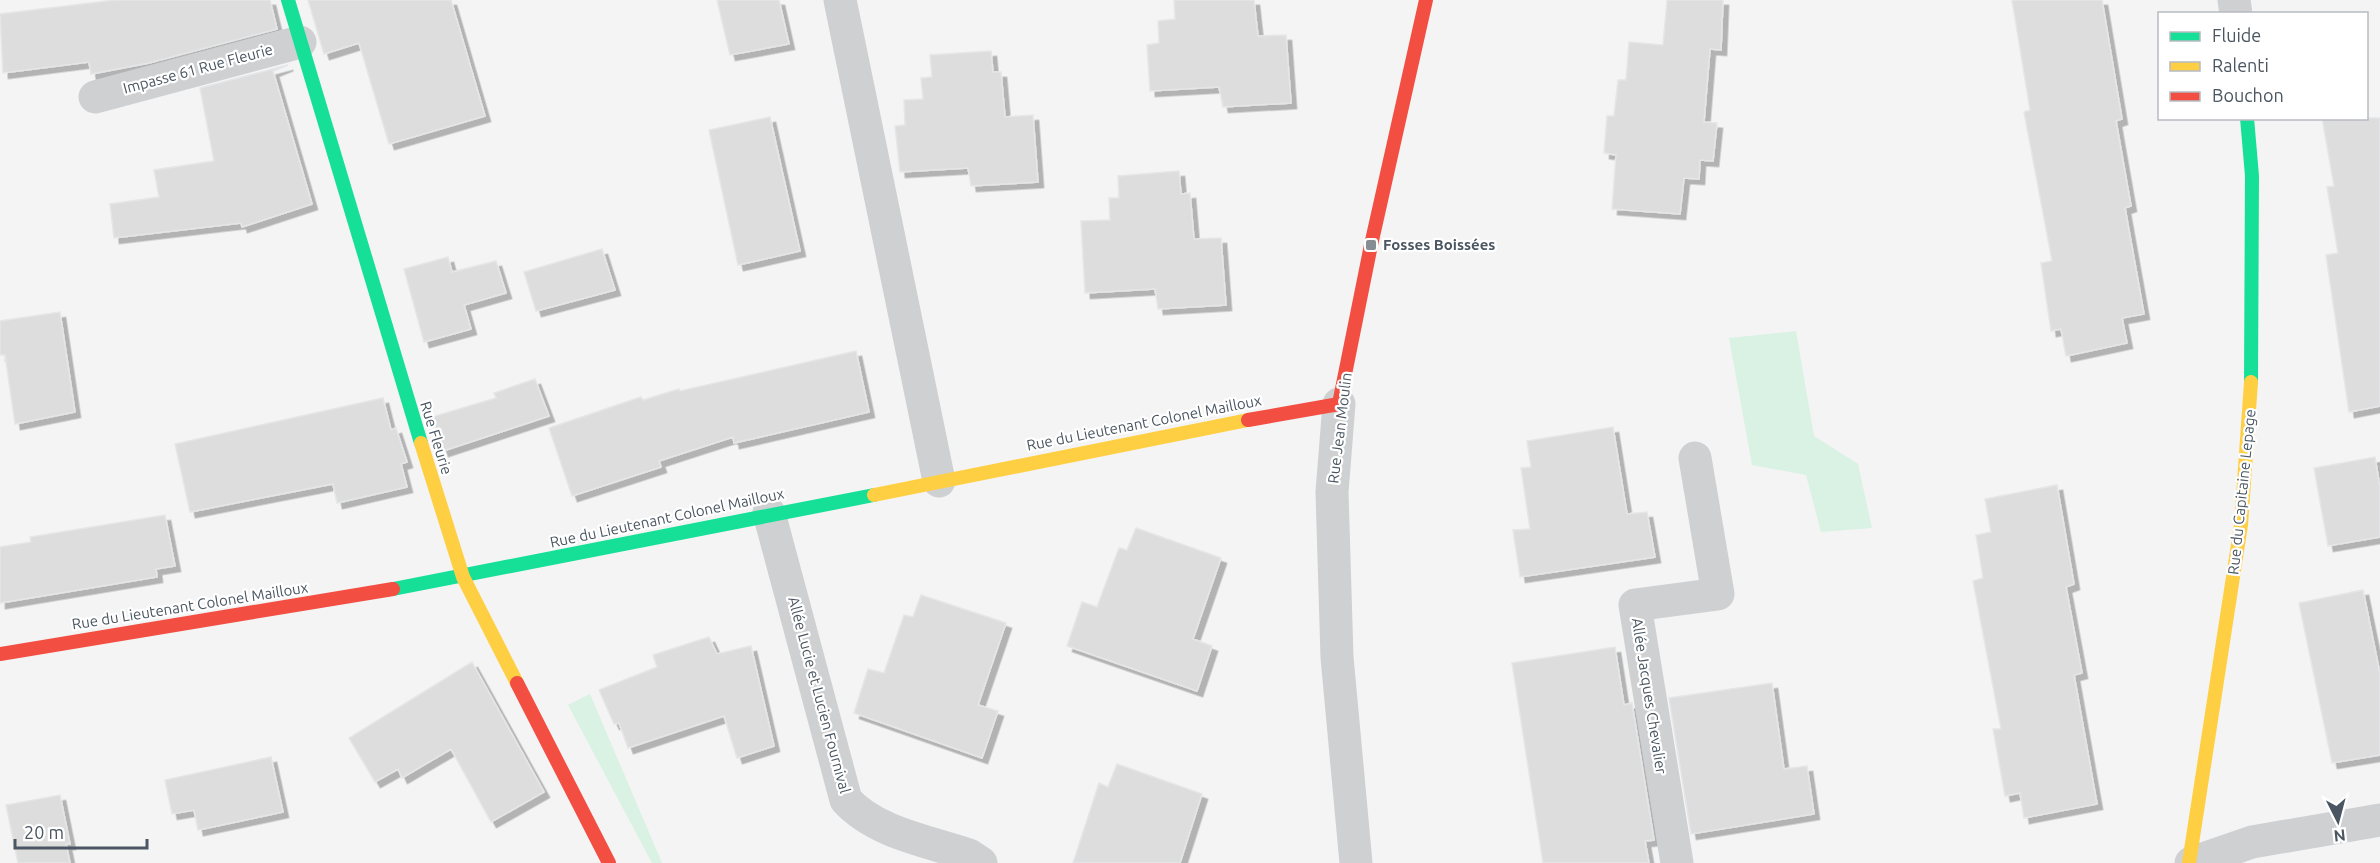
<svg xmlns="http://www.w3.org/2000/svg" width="2380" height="863" font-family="Ubuntu,sans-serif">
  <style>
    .green { fill: #d9f2e3 }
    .building { fill: #ddddde; stroke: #e5e6e7; stroke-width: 1.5; filter: url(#shadow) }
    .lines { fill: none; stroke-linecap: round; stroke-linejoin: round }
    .street { stroke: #ced0d2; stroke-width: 33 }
    .fast { stroke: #16e098; stroke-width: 14 }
    .slow { stroke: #ffcf43; stroke-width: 14 }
    .jam { stroke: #f24e42; stroke-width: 14 }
    .poi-dot { fill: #868d94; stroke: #fff; stroke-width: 2 }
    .labels { text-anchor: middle; stroke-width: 4.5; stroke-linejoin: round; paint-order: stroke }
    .street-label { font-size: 15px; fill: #4a5661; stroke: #fff }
    .poi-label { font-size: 15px; font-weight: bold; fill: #4a5661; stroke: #fff; text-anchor: start }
  </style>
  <defs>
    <filter id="shadow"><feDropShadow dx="5.5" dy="5.5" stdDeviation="0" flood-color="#0004"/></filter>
  </defs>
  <rect width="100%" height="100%" fill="#f4f4f4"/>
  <path class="green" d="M 1796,331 L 1814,436 L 1858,464 L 1872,528 L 1821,532 L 1806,475 L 1752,465 L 1729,338 Z
    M 590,694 L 662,863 L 652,863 L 568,705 Z"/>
  <path class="building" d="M 115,0 L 270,0 L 277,29 L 149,63 L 91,74 L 89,62 L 3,73 L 0,14 Z
    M 308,0 L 451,0 L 485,116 L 389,144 L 359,43 L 324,54 Z
    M 717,0 L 779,0 L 789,44 L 730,55 Z
    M 1174,0 L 1254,0 L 1258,36 L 1286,35 L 1291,103 L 1223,107 L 1219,87 L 1150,91 L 1147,45 L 1159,43 L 1158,21 L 1175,19 Z
    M 1667,0 L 1723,0 L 1721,50 L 1710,49 L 1704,122 L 1717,123 L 1713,161 L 1700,160 L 1699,179 L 1684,178 L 1680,214 L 1612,209 L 1616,155 L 1604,153 L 1607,116 L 1614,116 L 1618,80 L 1626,80 L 1629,42 L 1663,45 Z
    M 2012,0 L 2102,0 L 2122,119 L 2116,121 L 2131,206 L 2125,208 L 2144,314 L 2122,318 L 2127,343 L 2066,356 L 2061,329 L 2051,331 L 2041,263 L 2052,261 L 2024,112 L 2030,110 Z
    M 991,51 L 993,72 L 1001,72 L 1005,117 L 1033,115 L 1038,182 L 971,186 L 968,168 L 900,172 L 895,126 L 905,125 L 904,100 L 923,99 L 921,78 L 932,77 L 930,55 Z
    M 288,65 L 273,71 L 312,204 L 242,227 L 241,223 L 114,238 L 110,204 L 159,197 L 154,170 L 214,161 L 200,88 Z
    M 770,117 L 800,251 L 738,265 L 709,130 Z
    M 2322,118 L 2380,118 L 2380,406 L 2349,412 L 2326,255 L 2338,253 L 2327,187 L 2334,186 Z
    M 1179,171 L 1181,194 L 1190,193 L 1194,239 L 1221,238 L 1226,305 L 1158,309 L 1155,289 L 1085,293 L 1081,221 L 1110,220 L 1109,198 L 1119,198 L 1118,176 Z
    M 602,249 L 615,290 L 536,311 L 524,272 Z
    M 448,257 L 452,272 L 496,261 L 506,293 L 464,305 L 471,329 L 424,342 L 404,269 Z
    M 60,312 L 75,412 L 15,424 L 5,355 L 0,355 L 0,321 Z
    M 856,351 L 869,412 L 734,443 L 733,437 L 659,461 L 661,467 L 572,496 L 549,428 L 641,397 L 643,400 L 679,389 L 680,391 Z
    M 535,379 L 549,416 L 443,451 L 432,417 L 496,398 L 494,393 Z
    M 383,398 L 391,430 L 396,428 L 407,462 L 401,464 L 407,487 L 337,503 L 333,484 L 190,512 L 175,444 Z
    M 1613,427 L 1627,514 L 1647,512 L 1655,557 L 1520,577 L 1513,530 L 1530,529 L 1521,468 L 1531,467 L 1527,441 Z
    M 2375,457 L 2380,488 L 2380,537 L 2328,546 L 2314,468 Z
    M 2057,485 L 2074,584 L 2066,587 L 2082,673 L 2074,675 L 2097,804 L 2024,818 L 2020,793 L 2005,796 L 1993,729 L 2001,729 L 1973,581 L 1983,578 L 1976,535 L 1991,532 L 1985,499 Z
    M 165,515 L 175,566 L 156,569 L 157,577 L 0,603 L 0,547 L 31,542 L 30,537 Z
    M 1136,528 L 1221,558 L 1193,639 L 1212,646 L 1197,691 L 1067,646 L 1082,602 L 1097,607 L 1119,548 L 1127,550 Z
    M 2363,590 L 2380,674 L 2380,755 L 2332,763 L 2299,603 Z
    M 921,595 L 1006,623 L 978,705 L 998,711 L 982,758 L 854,713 L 868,669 L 884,673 L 904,615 L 913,617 Z
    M 709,637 L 717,654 L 751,646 L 774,746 L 737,758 L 724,716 L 628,748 L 619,723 L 614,724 L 599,690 L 657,667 L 653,655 Z
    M 1615,647 L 1624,705 L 1632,703 L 1654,840 L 1645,841 L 1649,863 L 1543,863 L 1512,663 Z
    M 472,662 L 544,792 L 491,822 L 451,749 L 402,778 L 398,769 L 375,782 L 349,738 Z
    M 1772,683 L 1784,769 L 1807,766 L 1814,814 L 1691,834 L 1669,698 Z
    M 271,757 L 283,812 L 198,830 L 194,810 L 172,814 L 165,780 Z
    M 1117,764 L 1202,794 L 1180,863 L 1073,863 L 1099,783 L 1108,787 Z
    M 60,795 L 70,844 L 66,844 L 70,863 L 18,863 L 6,805 Z"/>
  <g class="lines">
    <path class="street" d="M 840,0 L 939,481
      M 2234,0 L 2236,14
      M 95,97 L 300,42
      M 1339,404 L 1332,492 L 1337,657 L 1356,863
      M 769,513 L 846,800 C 876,833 928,841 969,855 L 981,863
      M 1677,863 L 1635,605 L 1718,594 L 1695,458
      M 2191,863 L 2252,842 L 2380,820"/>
    <path class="fast" d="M 288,0 L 421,443
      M 2247,118 L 2252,176 L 2251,382
      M 393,589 L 874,495"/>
    <path class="slow" d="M 421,443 L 463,577 L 517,683
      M 874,495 L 1248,420
      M 2189,863 L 2241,525 L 2251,382"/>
    <path class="jam" d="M 1248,420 L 1339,404 L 1371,245 L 1426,0
      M 0,654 L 393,589
      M 517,683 L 609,863"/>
  </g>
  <rect class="poi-dot" x="1365" y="239" width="12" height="12" rx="3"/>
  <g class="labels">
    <g class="street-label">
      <text transform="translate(198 69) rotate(-15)" y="5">Impasse 61 Rue Fleurie</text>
      <text transform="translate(1144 423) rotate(-11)" y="5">Rue du Lieutenant Colonel Mailloux</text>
      <text transform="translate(1340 428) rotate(-83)" y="5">Rue Jean Moulin</text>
      <text transform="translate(436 438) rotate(73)" y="5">Rue Fleurie</text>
      <text transform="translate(2242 492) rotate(-84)" y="5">Rue du Capitaine Lepage</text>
      <text transform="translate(667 518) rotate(-12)" y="5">Rue du Lieutenant Colonel Mailloux</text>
      <text transform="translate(190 606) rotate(-9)" y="5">Rue du Lieutenant Colonel Mailloux</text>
      <text transform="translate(819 695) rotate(75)" y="5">Allée Lucie et Lucien Fournival</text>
      <text transform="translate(1649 696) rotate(81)" y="5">Allée Jacques Chevalier</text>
    </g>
    <g class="poi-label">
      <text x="1383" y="250">Fosses Boissées</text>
    </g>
  </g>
  <rect x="2158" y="12" width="210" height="108" fill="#ffffff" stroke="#b7bbc0" stroke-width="1.5"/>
  <rect x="2170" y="32" width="30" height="9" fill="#16e098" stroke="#b7bbc0" stroke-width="1.5"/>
  <text x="2212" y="42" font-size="18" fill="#4a5661">Fluide</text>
  <rect x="2170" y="62" width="30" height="9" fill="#ffcf43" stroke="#b7bbc0" stroke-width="1.5"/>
  <text x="2212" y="72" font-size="18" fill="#4a5661">Ralenti</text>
  <rect x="2170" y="92" width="30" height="9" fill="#f24e42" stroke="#b7bbc0" stroke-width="1.5"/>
  <text x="2212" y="102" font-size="18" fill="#4a5661">Bouchon</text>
  <g transform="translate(2338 821) rotate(174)" stroke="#ffffff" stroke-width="4.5" paint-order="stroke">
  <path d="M0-4.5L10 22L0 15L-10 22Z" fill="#4a5661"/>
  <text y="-9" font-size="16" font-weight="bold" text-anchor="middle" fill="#4a5661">N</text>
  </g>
  <path d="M15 839v9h132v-9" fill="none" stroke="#4a5661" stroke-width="3"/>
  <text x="24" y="839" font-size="18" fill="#4a5661" stroke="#ffffff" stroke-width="4.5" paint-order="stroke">20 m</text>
</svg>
